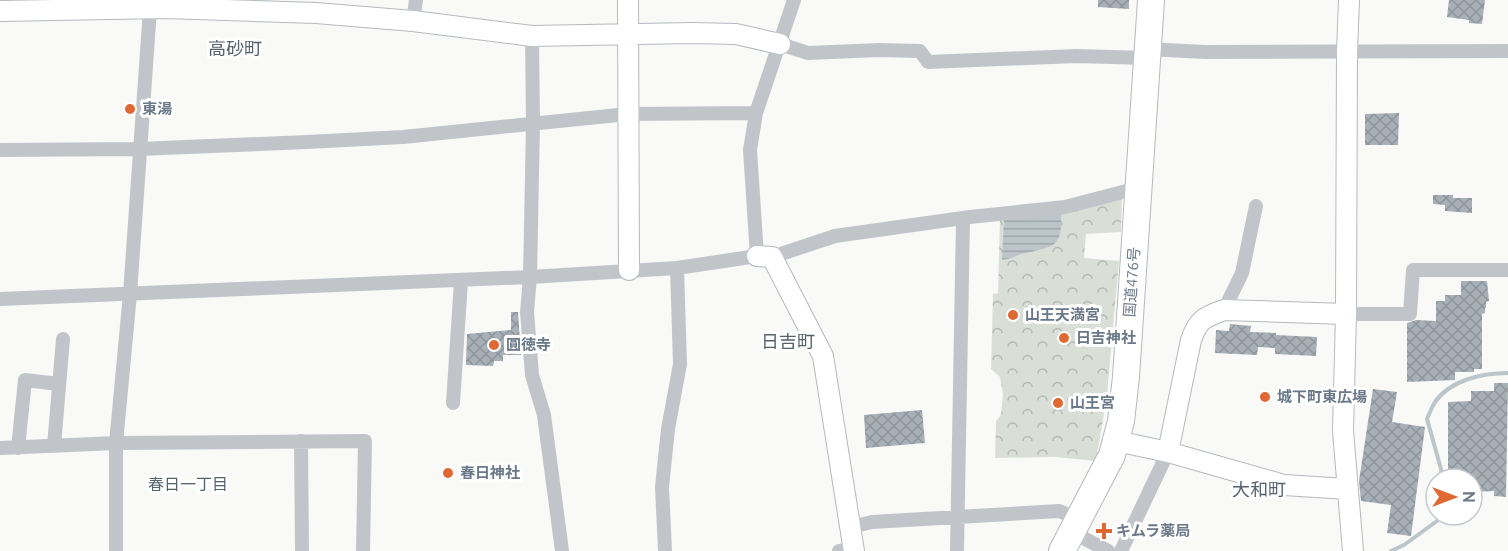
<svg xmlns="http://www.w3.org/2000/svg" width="1508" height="551" font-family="Ubuntu,'Noto Sans JP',sans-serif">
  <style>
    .park { fill: url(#park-crowns) }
    .water { fill: url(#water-rules) }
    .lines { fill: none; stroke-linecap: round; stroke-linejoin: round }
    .stream { stroke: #bbc5ca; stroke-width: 4 }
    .building { fill: url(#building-cross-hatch) }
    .secondary-casing { stroke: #b4b9be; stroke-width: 22 }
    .highway-casing { stroke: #b5b8bd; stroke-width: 28 }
    .street { stroke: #c1c5ca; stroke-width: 14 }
    .secondary { stroke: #fff; stroke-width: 20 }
    .highway { stroke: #fff; stroke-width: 26 }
    .poi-dot { fill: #df6833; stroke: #fff; stroke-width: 2 }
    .labels { text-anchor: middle; stroke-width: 6; stroke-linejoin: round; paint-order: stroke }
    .poi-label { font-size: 15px; font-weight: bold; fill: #6a7888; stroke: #fff; text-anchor: start }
    .street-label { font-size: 15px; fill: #6a7888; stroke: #fff }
    .neighbourhood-label { font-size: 16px; fill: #57626d; stroke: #fff }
    .quarter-label { font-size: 18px; fill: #57626d; stroke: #fff }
  </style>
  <defs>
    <pattern id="park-crowns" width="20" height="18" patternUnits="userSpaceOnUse" patternTransform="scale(1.5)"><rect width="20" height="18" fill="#d9ded7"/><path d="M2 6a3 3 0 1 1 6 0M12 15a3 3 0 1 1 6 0" fill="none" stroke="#b4b9b4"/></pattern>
    <pattern id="water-rules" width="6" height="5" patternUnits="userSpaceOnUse" patternTransform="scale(1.5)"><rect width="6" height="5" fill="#bbc5ca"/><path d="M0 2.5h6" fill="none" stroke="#9ca5aa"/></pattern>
    <pattern id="building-cross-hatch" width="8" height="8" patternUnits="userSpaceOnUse" patternTransform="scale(1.5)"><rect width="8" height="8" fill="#a8b0b7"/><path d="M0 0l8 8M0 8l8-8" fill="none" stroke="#8d949b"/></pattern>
  </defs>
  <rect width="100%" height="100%" fill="#f9faf8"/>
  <path class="park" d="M 1122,197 L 1121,232 L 1086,234 L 1084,258 L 1119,261 L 1107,395 L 1096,461 L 1055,457 L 995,458 L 996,421 L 1001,415 L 1003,394 L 1000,377 L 991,369 L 993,294 L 998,293 L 1000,217 Z"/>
  <path class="water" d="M 1061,214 C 1062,248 1055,246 1025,253 C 1017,255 1010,259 1002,260 L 1004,219 Z"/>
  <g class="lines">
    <path class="stream" d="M 1442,479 L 1441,469 L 1427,419 C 1429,414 1432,407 1435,402 C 1450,380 1483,373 1508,373
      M 1391,551 L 1404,545 L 1437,521 L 1439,515"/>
  </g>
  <path class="building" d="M 1098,0 L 1129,0 L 1129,9 L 1098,7 Z
    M 1449,0 L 1485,0 L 1482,24 L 1469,23 L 1469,20 L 1447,17 Z
    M 1399,113 L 1398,145 L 1365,145 L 1365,114 Z
    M 1433,195 L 1453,195 L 1453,198 L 1472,198 L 1472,213 L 1445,211 L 1445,205 L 1433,204 Z
    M 1461,281 L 1487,281 L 1489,301 L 1486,302 L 1486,308 L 1485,308 L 1485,313 L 1482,314 L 1482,369 L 1474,369 L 1474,372 L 1455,372 L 1455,380 L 1407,382 L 1407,323 L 1416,320 L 1436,321 L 1436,301 L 1445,301 L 1445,295 L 1461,295 Z
    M 511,312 L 518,312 L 521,355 L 503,355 L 503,361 L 494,361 L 493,366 L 466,365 L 467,334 L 511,330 Z
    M 1230,324 L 1251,326 L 1250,332 L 1276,333 L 1276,335 L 1317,337 L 1316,356 L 1275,354 L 1275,348 L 1258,347 L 1257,355 L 1215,353 L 1216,330 L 1229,331 Z
    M 1494,383 L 1508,383 L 1506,497 L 1494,496 L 1494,491 L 1472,492 L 1472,479 L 1448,479 L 1448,402 L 1471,401 L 1471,391 L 1494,391 Z
    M 1373,389 L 1397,392 L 1392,422 L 1425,427 L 1411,536 L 1387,533 L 1391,505 L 1361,501 L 1359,481 Z
    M 922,410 L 925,443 L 866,448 L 864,415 Z"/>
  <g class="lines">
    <defs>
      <path id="secondary" d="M 628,0 L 629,270
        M 1349,0 L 1347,52 L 1346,314 L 1343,431 L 1353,551
        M 0,11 L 165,8 L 316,13 L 413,21 L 532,36 L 692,33 L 736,34 L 780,44
        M 757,256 L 772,257 L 823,356 L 854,551
        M 1116,441 L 1168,452 L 1284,485 L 1348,489
        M 1168,452 L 1191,340 C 1198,320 1204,317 1224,310 L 1346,314"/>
      <path id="highway" d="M 1062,551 L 1112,455 L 1121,421 L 1126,377 L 1151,0"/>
    </defs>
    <use href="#secondary" class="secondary-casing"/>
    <use href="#highway" class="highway-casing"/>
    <path class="street" d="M 413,21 L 416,0
      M 532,36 L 533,123 L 530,277 L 527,312 L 532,375 L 544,415 L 562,551
      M 780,44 L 808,53 L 879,50 L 920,51 L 928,62 L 1076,56 L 1146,58
      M 1147,49 L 1205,52 L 1508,51
      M 0,150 L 139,149 L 307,142 L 403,137 L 628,114 L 756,113
      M 772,257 L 835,236 L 970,217 L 1065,207 L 1138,188
      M 0,299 L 530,277 L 677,268 L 757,256 L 750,150 L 756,113 L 794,0
      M 1224,310 L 1242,273 L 1256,206
      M 1346,314 L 1410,314 L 1413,270 L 1508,270
      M 453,403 L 461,281
      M 301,441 L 302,551
      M 54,446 L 63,339
      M 0,448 L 116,443 L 365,441 L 363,551
      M 18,448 L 25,380 L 59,384
      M 851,527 L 872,522 L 1059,511 L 1079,519
      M 1072,532 L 1108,551
      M 116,551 L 116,443 L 130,294 L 150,9
      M 665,551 L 662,487 L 668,429 L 680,364 L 677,268
      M 839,551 L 853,548
      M 957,551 L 963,219
      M 1121,551 L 1168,452"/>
    <use href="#secondary" class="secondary"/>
    <use href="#highway" class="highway"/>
  </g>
  <g class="poi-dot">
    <circle cx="130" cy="109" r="6"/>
    <circle cx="1013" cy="315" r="6"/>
    <circle cx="1064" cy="338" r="6"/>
    <circle cx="494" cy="345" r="6"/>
    <circle cx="1265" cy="397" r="6"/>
    <circle cx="1058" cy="403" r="6"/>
    <circle cx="448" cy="473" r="6"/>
    <path d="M1101 522h6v6h6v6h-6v6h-6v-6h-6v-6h6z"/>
  </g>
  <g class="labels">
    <g class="poi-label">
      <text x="142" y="114">東湯</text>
      <text x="1025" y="320">山王天満宮</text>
      <text x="1076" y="343">日吉神社</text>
      <text x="506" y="350">圓徳寺</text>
      <text x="1277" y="402">城下町東広場</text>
      <text x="1070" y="408">山王宮</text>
      <text x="460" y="478">春日神社</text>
      <text x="1116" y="536">キムラ薬局</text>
    </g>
    <g class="street-label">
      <text transform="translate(1132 282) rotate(-86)" y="5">国道476号</text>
    </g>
    <g class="neighbourhood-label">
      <text x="188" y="490">春日一丁目</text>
    </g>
    <g class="quarter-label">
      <text x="235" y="55">高砂町</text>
      <text x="788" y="348">日吉町</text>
      <text x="1259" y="496">大和町</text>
    </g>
  </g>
  <g transform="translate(1454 497) rotate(90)"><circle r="28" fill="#ffffff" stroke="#c3c9cf" stroke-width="1.5"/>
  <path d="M0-4.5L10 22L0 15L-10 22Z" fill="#df6833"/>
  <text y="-9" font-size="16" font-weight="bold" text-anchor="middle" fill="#6a7888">N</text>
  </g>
</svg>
